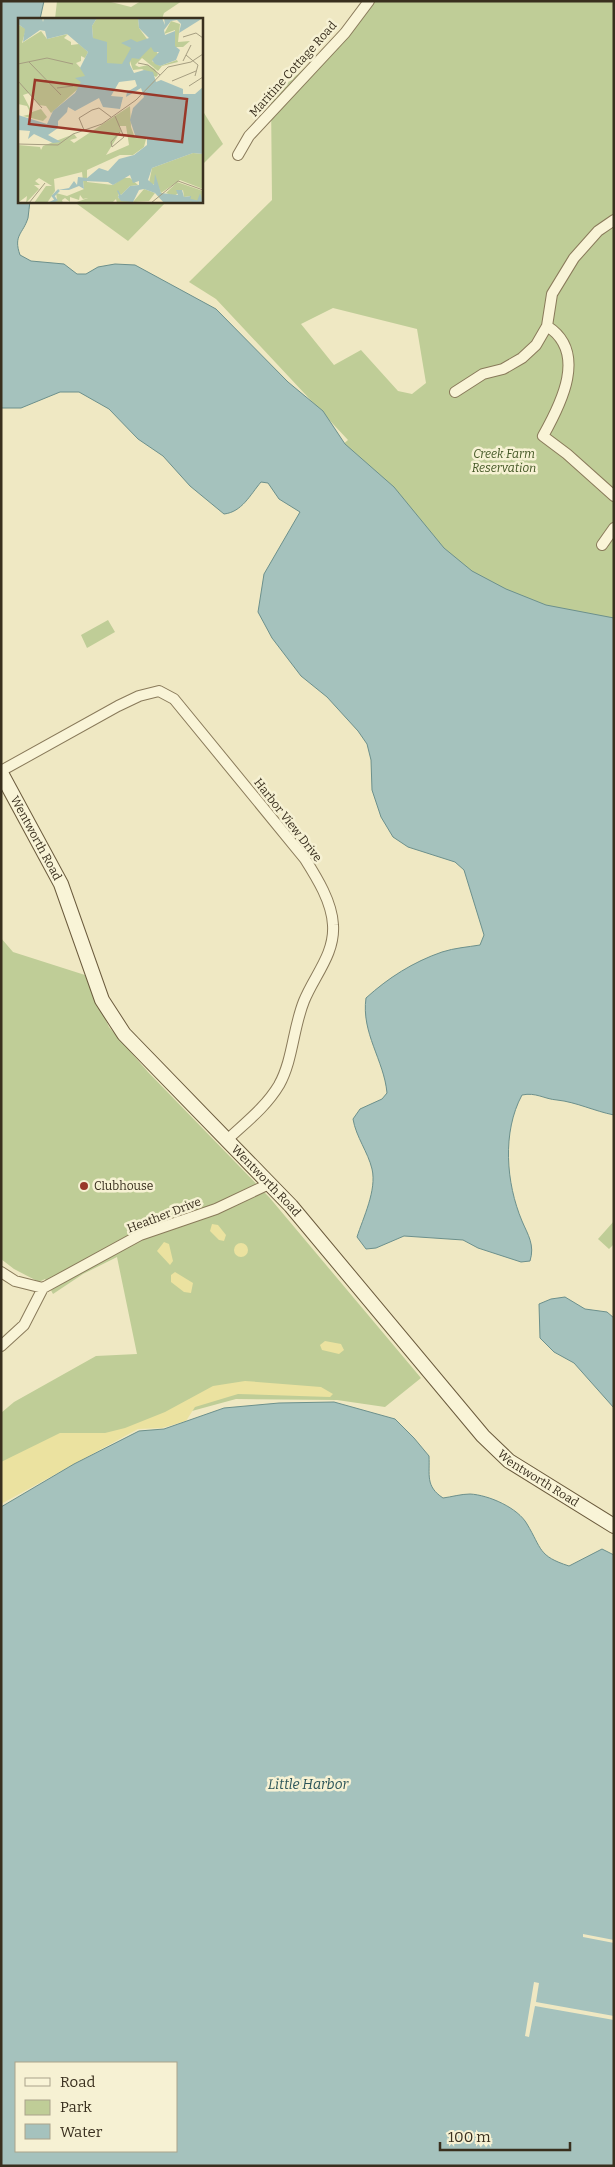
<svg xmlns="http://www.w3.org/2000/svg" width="615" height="2167" font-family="Bitter,serif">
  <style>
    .green { fill: #bfcd97; fill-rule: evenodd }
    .sand { fill: #ebe2a0 }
    .water { fill: #a5c2bd; stroke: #6c908c; fill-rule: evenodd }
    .pier { fill: #efe8c3 }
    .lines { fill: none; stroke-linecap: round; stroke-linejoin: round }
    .street-casing { stroke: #897a5a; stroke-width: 12 }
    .secondary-casing { stroke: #6b5b3d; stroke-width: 16 }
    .street { stroke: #f9f4d7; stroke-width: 10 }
    .secondary { stroke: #f9f4d7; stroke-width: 14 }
    .poi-dot { fill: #993829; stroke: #f6f1d3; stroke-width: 2 }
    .labels { text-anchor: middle; stroke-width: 5; stroke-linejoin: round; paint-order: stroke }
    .street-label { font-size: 12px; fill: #392f1e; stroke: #f6f1d3 }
    .park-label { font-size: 12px; font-style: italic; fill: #425624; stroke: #f6f1d3 }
    .poi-label { font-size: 12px; fill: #392f1e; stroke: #f6f1d3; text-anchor: start }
    .water-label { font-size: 14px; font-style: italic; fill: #2d5559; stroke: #f6f1d3 }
    .inset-river { fill: none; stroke: #a5c2bd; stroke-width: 2.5 }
    .inset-road { fill: none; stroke: #a69e81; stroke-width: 1 }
    .view { fill: #993829; fill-opacity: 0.15; stroke: #993829; stroke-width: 2.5 }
    .inset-edge { fill: none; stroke: #392f1e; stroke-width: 2.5 }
  </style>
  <rect width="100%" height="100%" fill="#efe8c3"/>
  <path class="green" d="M 57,1 L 107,1 L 131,7 L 141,1 L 182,1 L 164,13 L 162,19 L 55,19 Z
    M 374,1 L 614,1 L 614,645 L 480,587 L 341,446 L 348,440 L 216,299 L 189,282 L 272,200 L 271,98 L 344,33 ZM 333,308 L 417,329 L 426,383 L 412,394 L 398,391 L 361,350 L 334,365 L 301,324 Z
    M 201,108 L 223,144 L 201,166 Z
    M 73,201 L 167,201 L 128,241 Z
    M 108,620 L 115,632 L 87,648 L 81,635 Z
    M 1,938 L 13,952 L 85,975 L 109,1027 L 148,1072 L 269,1197 L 421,1378 L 385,1407 L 337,1400 L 236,1399 L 122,1430 L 1,1497 L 1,1413 L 14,1402 L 96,1356 L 137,1354 L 117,1257 L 83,1274 L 53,1294 L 45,1279 L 39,1282 L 14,1269 L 1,1259 Z
    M 614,1221 L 614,1244 L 609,1249 L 598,1239 Z"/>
  <path class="sand" d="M 212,1224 L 218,1225 L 226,1235 L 224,1241 L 219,1240 L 210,1231 Z
    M 164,1242 L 169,1244 L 173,1261 L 170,1265 L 157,1251 Z
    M234 1250a7 7 0 1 1 14 0a7 7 0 1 1-14 0Z
    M 175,1272 L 193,1283 L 191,1293 L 184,1292 L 171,1282 L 171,1275 Z
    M 325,1341 L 341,1344 L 344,1350 L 339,1354 L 322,1350 L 320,1345 Z
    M 245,1381 L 321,1387 L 333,1394 L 330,1397 L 238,1394 L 195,1407 L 186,1421 L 162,1428 L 138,1429 L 1,1504 L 1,1462 L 60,1433 L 105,1433 L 125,1428 L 165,1412 L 213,1386 Z"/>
  <path class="water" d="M 1,1 L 44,1 L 40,19 L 19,19 L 19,201 L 30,201 C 29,207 29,212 28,218 C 23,234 13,235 20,255 L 31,261 L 64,264 L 77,274 L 86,274 L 98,267 L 115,264 L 135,265 L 216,309 L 288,382 L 323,411 L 345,444 L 394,487 L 444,548 L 472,571 L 506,589 L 546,605 L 614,618 L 614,1115 C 594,1111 576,1102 557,1100 C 544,1099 536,1092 522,1095 C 502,1132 506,1183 522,1221 C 528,1235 535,1245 530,1261 L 521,1262 L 478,1248 L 463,1240 L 404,1236 L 376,1248 L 366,1249 L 357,1237 C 363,1218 377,1190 372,1169 C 368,1152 356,1137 353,1119 L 360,1109 L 382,1099 L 387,1093 C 384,1060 361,1033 366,998 C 388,978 413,962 442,952 C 454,948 468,947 480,945 L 484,935 L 464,870 L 455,862 L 408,847 L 393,837 L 381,817 L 372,790 L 371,760 L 367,744 L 358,731 L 327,697 L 301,676 L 272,638 L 258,612 L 264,574 L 300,512 L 279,499 L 268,483 L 261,482 C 250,495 242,512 224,514 L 190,486 L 163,456 L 138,439 L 109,409 L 79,392 L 60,392 L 21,408 L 1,408 Z
    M 565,1297 L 585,1309 L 607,1312 L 614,1318 L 614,1408 L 574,1363 L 554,1352 L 540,1338 L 539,1304 L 551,1299 Z
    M 334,1402 L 395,1419 L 414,1438 L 429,1456 C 430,1475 425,1486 443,1498 C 451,1497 461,1494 470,1494 C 489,1495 518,1508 527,1524 C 542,1549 538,1556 569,1566 L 602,1549 L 614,1555 L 614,2166 L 1,2166 L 1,1507 L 74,1464 L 139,1431 L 164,1429 L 224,1408 L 279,1403 ZM 16,2063 L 176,2063 L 176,2151 L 16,2151 Z"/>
  <path class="pier" d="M 583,1934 L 614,1940 L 614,1943 L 583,1937 Z
    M 534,1982 L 539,1983 L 536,2002 L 614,2016 L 614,2020 L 535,2006 L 529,2037 L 525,2036 Z"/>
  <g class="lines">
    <defs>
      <path id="street" d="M 238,155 L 249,136 L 345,33 L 369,1
        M 547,326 C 588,352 561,404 543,436 L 567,454 L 614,496
        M 455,392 L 483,374 L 503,369 L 522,358 L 536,345 L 547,326 L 552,294 L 574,258 L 598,231 L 614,220
        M 602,545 L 614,528
        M 1,771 L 118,706 L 139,696 L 159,691 L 174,699 L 305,859 C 317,878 332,902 333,925 C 335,954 314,976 304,1001 C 293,1028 293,1060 279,1085 C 266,1107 245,1123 227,1140
        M 1,1272 L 15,1281 L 43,1288
        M 1,1346 L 24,1325 L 43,1288 L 140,1235 L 216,1209 L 269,1184"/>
      <g id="secondary">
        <path id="s1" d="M 1,773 L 61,884 L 102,1000 L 124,1034 L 291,1206 L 483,1436 L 509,1461 L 614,1526"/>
      </g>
    </defs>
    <use href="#street" class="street-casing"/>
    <use href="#secondary" class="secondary-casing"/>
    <use href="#street" class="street"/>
    <use href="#secondary" class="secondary"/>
  </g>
  <circle class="poi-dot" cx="84" cy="1186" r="5"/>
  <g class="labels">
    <g class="street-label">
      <text transform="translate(293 69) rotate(-48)" y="4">Maritine Cottage Road</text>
      <text transform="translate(288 820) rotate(52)" y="4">Harbor View Drive</text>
      <text dy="4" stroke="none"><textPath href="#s1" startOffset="74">Wentworth Road</textPath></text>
      <text dy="4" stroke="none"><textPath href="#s1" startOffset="494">Wentworth Road</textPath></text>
      <text transform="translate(164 1215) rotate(-21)" y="4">Heather Drive</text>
      <text dy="4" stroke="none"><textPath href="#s1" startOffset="899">Wentworth Road</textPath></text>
    </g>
    <g class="park-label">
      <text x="504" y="458">Creek Farm<tspan x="504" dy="14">Reservation</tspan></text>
    </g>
    <g class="poi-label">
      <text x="94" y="1190">Clubhouse</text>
    </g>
    <g class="water-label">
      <text x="308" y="1789">Little Harbor</text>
    </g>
  </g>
  <g transform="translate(18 18)">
    <rect width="185" height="185" fill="#efe8c3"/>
    <path d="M 79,0 L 120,0 L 121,10 L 140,36 L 134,43 L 142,48 L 159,42 L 160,44 L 144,48 L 140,53 L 124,40 L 117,47 L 121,49 L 130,47 L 137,51 L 140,57 L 138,59 L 124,51 L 115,52 L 112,43 L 112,50 L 88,45 L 75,20 L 74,8 ZM 153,3 L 162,6 L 160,24 L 172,23 L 165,29 L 157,29 L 157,12 L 146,16 ZM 1,7 L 8,11 L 4,25 L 23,13 L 29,21 L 50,16 L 46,20 L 53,24 L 53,27 L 61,26 L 70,34 L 67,40 L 63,38 L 63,43 L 58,45 L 68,56 L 62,69 L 33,95 L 28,88 L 21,87 L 11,75 L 5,77 L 14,94 L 23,91 L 29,99 L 25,103 L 5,98 L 13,96 L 9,88 L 0,86 ZM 112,88 L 113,109 L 117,120 L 128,121 L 126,129 L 115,137 L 102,137 L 69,152 L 69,164 L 95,167 L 105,160 L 112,160 L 120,167 L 112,168 L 103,177 L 101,175 L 100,180 L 115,184 L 126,171 L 137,175 L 131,183 L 99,185 L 98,181 L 94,185 L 56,185 L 70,180 L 65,181 L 62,177 L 61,182 L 52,179 L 52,184 L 47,180 L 44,182 L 45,185 L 35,185 L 39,181 L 38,175 L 49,178 L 66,171 L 64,154 L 36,161 L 37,173 L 29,185 L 16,185 L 28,168 L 34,168 L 21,160 L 17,163 L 22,167 L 16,167 L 21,171 L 8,185 L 9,178 L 1,184 L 0,127 L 22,129 L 23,132 L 25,128 L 56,116 L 59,120 L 52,122 L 56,125 ZM 101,108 L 108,108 L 111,127 L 88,137 L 103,113 ZM 175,135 L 185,136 L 185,171 L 162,162 L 143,175 L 137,160 L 137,167 L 131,165 L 134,150 ZM 159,164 L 185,173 L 185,185 L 172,185 L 172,178 L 166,179 L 165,172 L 156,178 L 148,175 Z" fill="#bfcd97" fill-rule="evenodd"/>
    <path d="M 0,0 L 24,0 L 25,4 L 26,0 L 79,0 L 74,8 L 75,20 L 89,24 L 89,45 L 104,46 L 113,30 L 103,25 L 113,21 L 119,24 L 131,20 L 121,10 L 120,0 L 144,0 L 147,7 L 146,0 L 185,0 L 161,15 L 163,6 L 159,2 L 153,3 L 146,12 L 147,17 L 157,13 L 157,28 L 162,32 L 158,42 L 142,48 L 137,46 L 134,42 L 141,34 L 136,34 L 133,29 L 121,41 L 114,40 L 111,45 L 116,55 L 126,52 L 135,54 L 138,64 L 143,62 L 165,71 L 165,76 L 177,76 L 185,69 L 185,136 L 175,135 L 134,150 L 130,162 L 136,167 L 137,156 L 143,175 L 160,177 L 158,172 L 164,172 L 166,179 L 173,178 L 172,185 L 146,185 L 137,175 L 126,171 L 121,172 L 115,184 L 103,183 L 100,179 L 101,177 L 99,173 L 100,172 L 103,177 L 112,168 L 121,167 L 121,163 L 115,165 L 112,157 L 95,167 L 90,164 L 65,163 L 66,171 L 61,168 L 51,172 L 40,172 L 51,170 L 56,163 L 59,167 L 60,159 L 69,160 L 81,150 L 90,153 L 101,141 L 116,137 L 129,127 L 129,120 L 118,120 L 112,102 L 115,90 L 126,79 L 123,70 L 108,79 L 109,74 L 119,68 L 117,62 L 101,64 L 93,78 L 105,79 L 102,91 L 85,89 L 81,80 L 57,93 L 50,89 L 49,94 L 40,103 L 40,110 L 30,117 L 43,124 L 35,125 L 16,116 L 10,121 L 12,113 L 0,112 L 0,97 L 29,106 L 35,93 L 57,75 L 63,64 L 57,60 L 67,58 L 62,50 L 70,34 L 49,16 L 29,21 L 27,13 L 22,12 L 5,24 L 7,11 L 0,6 Z" fill="#a5c2bd"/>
    <path class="inset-river" d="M 172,182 L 180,184 L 182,179 L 184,185M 32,185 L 38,182 L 35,178 L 41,172"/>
    <path class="inset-road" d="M 165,19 L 178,15 L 185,20M 168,37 L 180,47 L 177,58M 165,43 L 173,27M 11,44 L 43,77M 120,45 L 130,47 L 142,57M 0,46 L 29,40 L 55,46M 0,63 L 24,90M 154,63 L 178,53M 171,68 L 185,59M 39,70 L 55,68M 97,98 L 106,119 L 94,129 L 93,124 L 102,114M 66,112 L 61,100 L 74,92 L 81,90 L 93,99M 0,126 L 40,127 L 55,116 L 84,106 L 118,82 L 150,49 L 173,44 L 185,36M 11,185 L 27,165M 133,185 L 160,163 L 185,172"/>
    <path class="view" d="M 17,62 L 169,81 L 164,124 L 11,106 Z"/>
    <rect width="185" height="185" class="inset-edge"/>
  </g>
  <rect width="615" height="2167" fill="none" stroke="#392f1e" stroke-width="5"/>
  <rect x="15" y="2062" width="162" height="90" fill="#f6f1d3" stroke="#aaa38b"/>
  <rect x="25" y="2078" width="25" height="8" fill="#f9f4d7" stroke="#aaa38b"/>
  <text x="60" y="2087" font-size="15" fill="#392f1e">Road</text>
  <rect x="25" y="2100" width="25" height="15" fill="#bfcd97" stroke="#aaa38b"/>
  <text x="60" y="2112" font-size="15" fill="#392f1e">Park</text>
  <rect x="25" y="2124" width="25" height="15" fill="#a5c2bd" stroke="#aaa38b"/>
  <text x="60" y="2137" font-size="15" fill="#392f1e">Water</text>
  <path d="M440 2142v8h130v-8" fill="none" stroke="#392f1e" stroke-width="2.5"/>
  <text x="448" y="2142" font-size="15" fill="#392f1e" stroke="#f6f1d3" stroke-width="4" paint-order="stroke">100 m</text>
</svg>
